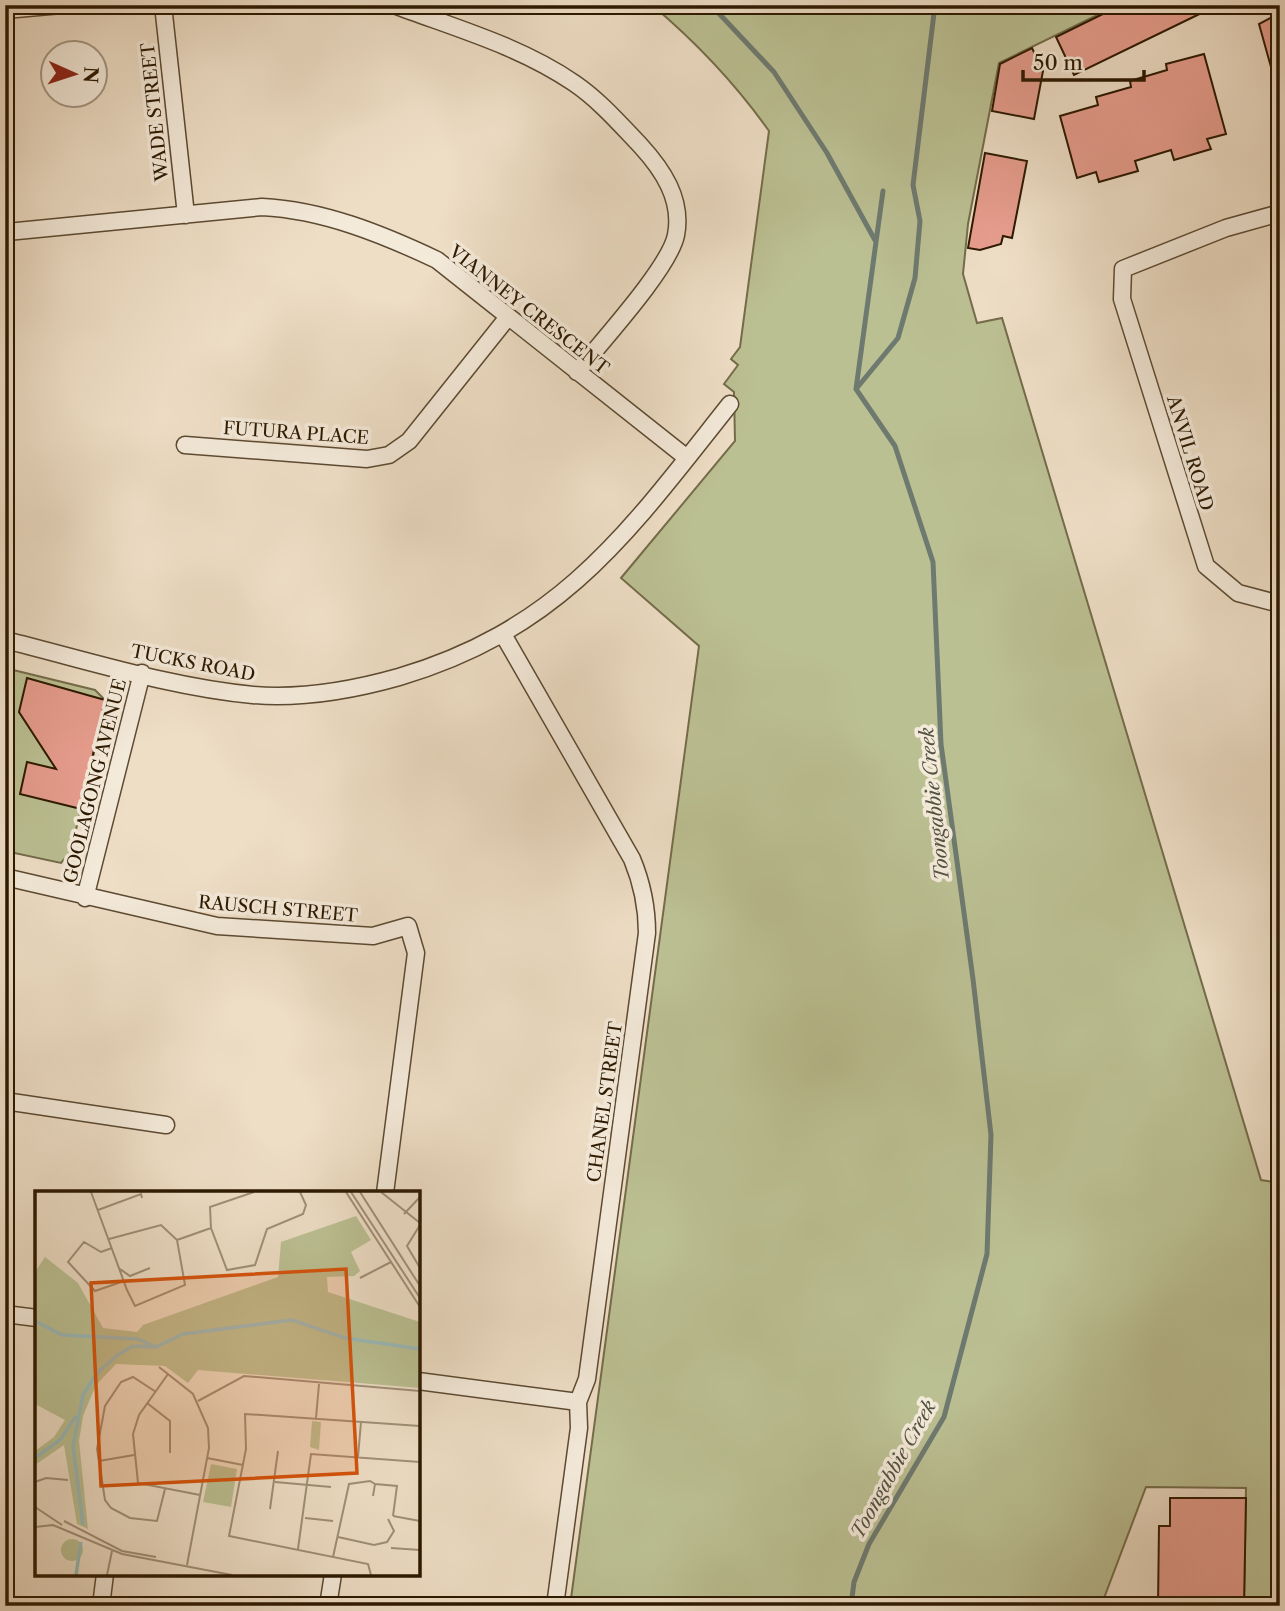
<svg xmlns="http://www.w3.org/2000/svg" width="1285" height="1611" font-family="'Libre Caslon Text',serif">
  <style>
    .green { fill: #bbc093; stroke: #746c4a; stroke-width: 2 }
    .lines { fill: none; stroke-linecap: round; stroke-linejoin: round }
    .stream { stroke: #6e7a70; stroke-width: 5 }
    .building { fill: #e79d8e; stroke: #2c1900; stroke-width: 2 }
    .minor-casing { stroke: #5c4a32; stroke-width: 19 }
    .minor { stroke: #f4eada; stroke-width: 16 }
    .labels { text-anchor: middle; stroke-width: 7; stroke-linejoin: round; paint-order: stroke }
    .street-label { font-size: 18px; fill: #2c1900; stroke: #f4eada }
    .water-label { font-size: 19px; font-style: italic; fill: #525241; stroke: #f4eada }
    .inset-river { fill: none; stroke: #9abbba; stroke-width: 3.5 }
    .inset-road { fill: none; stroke: #a08f77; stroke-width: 2 }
    .view { fill: #d5530b; fill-opacity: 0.15; stroke: #d5530b; stroke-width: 3.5 }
    .inset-edge { fill: none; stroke: #2c1900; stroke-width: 3.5 }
  </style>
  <rect width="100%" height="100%" fill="#eedec6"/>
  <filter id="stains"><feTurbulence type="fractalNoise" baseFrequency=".00286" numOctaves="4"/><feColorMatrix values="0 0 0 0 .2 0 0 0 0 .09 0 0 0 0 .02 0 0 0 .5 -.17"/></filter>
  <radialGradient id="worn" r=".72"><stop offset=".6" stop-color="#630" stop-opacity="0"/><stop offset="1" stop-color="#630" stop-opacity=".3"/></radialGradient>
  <path class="green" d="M 652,5 L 1118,5 L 999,63 L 968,224 L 963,274 L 977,323 L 1002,318 L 1261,1180 L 1280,1183 L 1280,1606 L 1244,1606 L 1246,1488 L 1146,1487 L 1101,1606 L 570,1606 L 699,646 L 621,578 L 735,441 L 734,392 L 724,384 L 738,365 L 731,359 L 740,347 L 769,131 C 735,83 697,43 652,5 Z
    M 5,668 L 95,690 L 106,701 L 71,851 L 61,863 L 5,851 Z"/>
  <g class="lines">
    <path class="stream" d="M 711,5 L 774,72 L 827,153 L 876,242 L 856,389
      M 876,242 L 883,191
      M 851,1606 L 854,1582 L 869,1544 L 944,1417 L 987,1254 L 991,1135 L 973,979 L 941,744 L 933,562 L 895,446 L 856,389 L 898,338 L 915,278 L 920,221 L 913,185 L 935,5"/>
  </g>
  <path class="building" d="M 1121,5 L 1218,5 L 1074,75 L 1056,37 Z
    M 1280,13 L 1280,85 L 1276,85 L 1259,24 Z
    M 1032,48 L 1043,71 L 1034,119 L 992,111 L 1000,64 Z
    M 1204,54 L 1226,134 L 1207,139 L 1211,149 L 1174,160 L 1171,150 L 1135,161 L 1138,171 L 1099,182 L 1096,172 L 1077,178 L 1060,116 L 1098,105 L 1096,97 L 1131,87 L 1130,81 L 1167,70 L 1166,64 Z
    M 985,153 L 1027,161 L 1012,238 L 1003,236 L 1001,244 L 980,250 L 968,248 Z
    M 27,678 L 105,700 L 81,809 L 20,794 L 27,762 L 56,769 L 19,712 Z
    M 1170,1498 L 1246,1498 L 1244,1606 L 1158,1606 L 1159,1526 L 1170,1526 Z"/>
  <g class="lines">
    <defs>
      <path id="minor" d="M 163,5 L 186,215
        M 394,5 C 455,28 520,46 574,83 C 599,100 619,123 640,145 C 662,169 683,199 676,235 C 670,267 601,342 577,372
        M 5,10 L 61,5
        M 1280,213 L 1226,228 L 1123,269 L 1122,299 L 1206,566 L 1238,593 L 1280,604
        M 5,240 L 7,232 L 262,207 C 323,210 382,234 437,260 L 687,458
        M 185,445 L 367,459 L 389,455 L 409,441 L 508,317
        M 504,636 L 632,859 C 642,883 647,906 647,933 L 587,1379 L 578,1402 L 579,1428 L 555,1606
        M 5,640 C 86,660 169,687 253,695 C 301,699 353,690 399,677 C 563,628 629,531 730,404
        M 5,877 L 217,926 L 373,936 L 408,926 L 416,953 L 385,1193
        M 85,898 L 142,673
        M 5,1101 L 166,1125
        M 5,1314 L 37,1318
        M 418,1381 L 578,1402
        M 101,1606 L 105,1574
        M 328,1606 L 333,1574"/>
    </defs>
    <use href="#minor" class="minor-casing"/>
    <use href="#minor" class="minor"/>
  </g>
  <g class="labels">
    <g class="street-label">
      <text transform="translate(155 112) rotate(-96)" y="6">WADE STREET</text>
      <text transform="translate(529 310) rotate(38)" y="6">VIANNEY CRESCENT</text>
      <text transform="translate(296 433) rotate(4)" y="6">FUTURA PLACE</text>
      <text transform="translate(1190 453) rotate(73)" y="6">ANVIL ROAD</text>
      <text transform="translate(193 663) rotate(11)" y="6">TUCKS ROAD</text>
      <text transform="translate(95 781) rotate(-76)" y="6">GOOLAGONG AVENUE</text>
      <text transform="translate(278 909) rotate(5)" y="6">RAUSCH STREET</text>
      <text transform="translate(605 1102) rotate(-82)" y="6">CHANEL STREET</text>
    </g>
    <g class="water-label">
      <text transform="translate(934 804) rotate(-96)" y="7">Toongabbie Creek</text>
      <text transform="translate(893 1469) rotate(-61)" y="7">Toongabbie Creek</text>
    </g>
  </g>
  <g transform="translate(35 1191)">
    <rect width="385" height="385" fill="#eedec6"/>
    <path d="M 321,25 L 336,49 L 316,61 L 325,80 L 319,85 L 292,86 L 293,101 L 385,131 L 385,197 L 163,179 L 153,192 L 130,175 L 81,173 L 61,194 L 48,225 L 44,250 L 53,338 L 42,333 L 29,254 L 0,274 L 0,260 L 19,246 L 30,229 L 0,213 L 0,81 L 10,66 L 43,92 L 68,137 L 102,141 L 108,134 L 243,86 L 246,51 ZM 277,230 L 286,231 L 284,259 L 275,256 ZM 176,273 L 202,278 L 196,316 L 168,311 ZM26 359a11 11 0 1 1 22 0a11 11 0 1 1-22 0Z" fill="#bbc093"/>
    <path class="inset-river" d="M 0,130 L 27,144 L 103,148 L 121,156 L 148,143 L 257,129 L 310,147 L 385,158M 0,267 L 26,248 L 41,225M 48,334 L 38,255 L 48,204 L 62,182 L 84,163 L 98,155 L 120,156M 41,384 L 46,351"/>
    <path class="inset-road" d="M 56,1 L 92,99 L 100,115 L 150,94 L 142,49 L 126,34 L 74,48M 219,1 L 175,16 L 176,37 L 192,79 L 220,74 L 232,38 L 268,23 L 271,14 L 265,1M 311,1 L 385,116M 316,1 L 385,107M 325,1 L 385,95M 346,1 L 385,32M 63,19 L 106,3 L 107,7M 369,23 L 385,6M 385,34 L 372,55 L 385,77M 142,49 L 176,37M 77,57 L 66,61 L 49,51 L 33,71 L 60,100 L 89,90M 85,78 L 95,85 L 115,77M 325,87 L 356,71M 124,176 L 158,203 L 173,237 L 174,257 L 152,374M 133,183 L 104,224 L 98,243 L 103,292 L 165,304M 121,201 L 98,186 L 86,191 L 70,215 L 62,258 L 70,309 L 76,317 L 95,327 L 122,330 L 130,298M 163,210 L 209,185 L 385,200M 112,212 L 135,230 L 135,262M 281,227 L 284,193M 323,266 L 326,231M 172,267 L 208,274M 64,270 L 99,264M 0,291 L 11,287 L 33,289M 240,291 L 296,296M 340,293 L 362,295 L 358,325M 0,316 L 27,334M 235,318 L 243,260M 358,325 L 385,330M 270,327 L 298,330M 29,330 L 87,360 L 121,366M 0,336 L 18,334 L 87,363 L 197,384M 303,346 L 339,354 L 352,351 L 359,340 L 353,328M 356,357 L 385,359M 263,358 L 276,263 L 385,271M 298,366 L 314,293 L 335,290 L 340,293 L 338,305M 72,384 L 77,360M 336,384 L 333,373 L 194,345 L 211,258 L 210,223 L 385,235"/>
    <path class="view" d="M 311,78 L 322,282 L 66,295 L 56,92 Z"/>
    <rect width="385" height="385" class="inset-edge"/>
  </g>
  <rect width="1285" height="1611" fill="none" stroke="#eedec6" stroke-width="28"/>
  <rect x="7" y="7" width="1271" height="1597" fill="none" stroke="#2c1900" stroke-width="3.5"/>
  <rect x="14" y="14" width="1257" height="1583" fill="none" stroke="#2c1900" stroke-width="2"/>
  <g transform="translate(74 74) rotate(93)"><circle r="33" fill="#f4eada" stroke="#a49683" stroke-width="2"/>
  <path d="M0-5L12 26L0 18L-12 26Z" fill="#8f2418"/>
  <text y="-10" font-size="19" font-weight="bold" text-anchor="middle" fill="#2c1900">N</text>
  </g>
  <path d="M1023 70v10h121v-10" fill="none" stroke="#2c1900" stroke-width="3.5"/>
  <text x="1033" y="70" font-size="21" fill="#2c1900" stroke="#f4eada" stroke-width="5" paint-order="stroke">50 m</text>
  <rect width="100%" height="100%" filter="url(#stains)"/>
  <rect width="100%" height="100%" fill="url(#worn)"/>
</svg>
